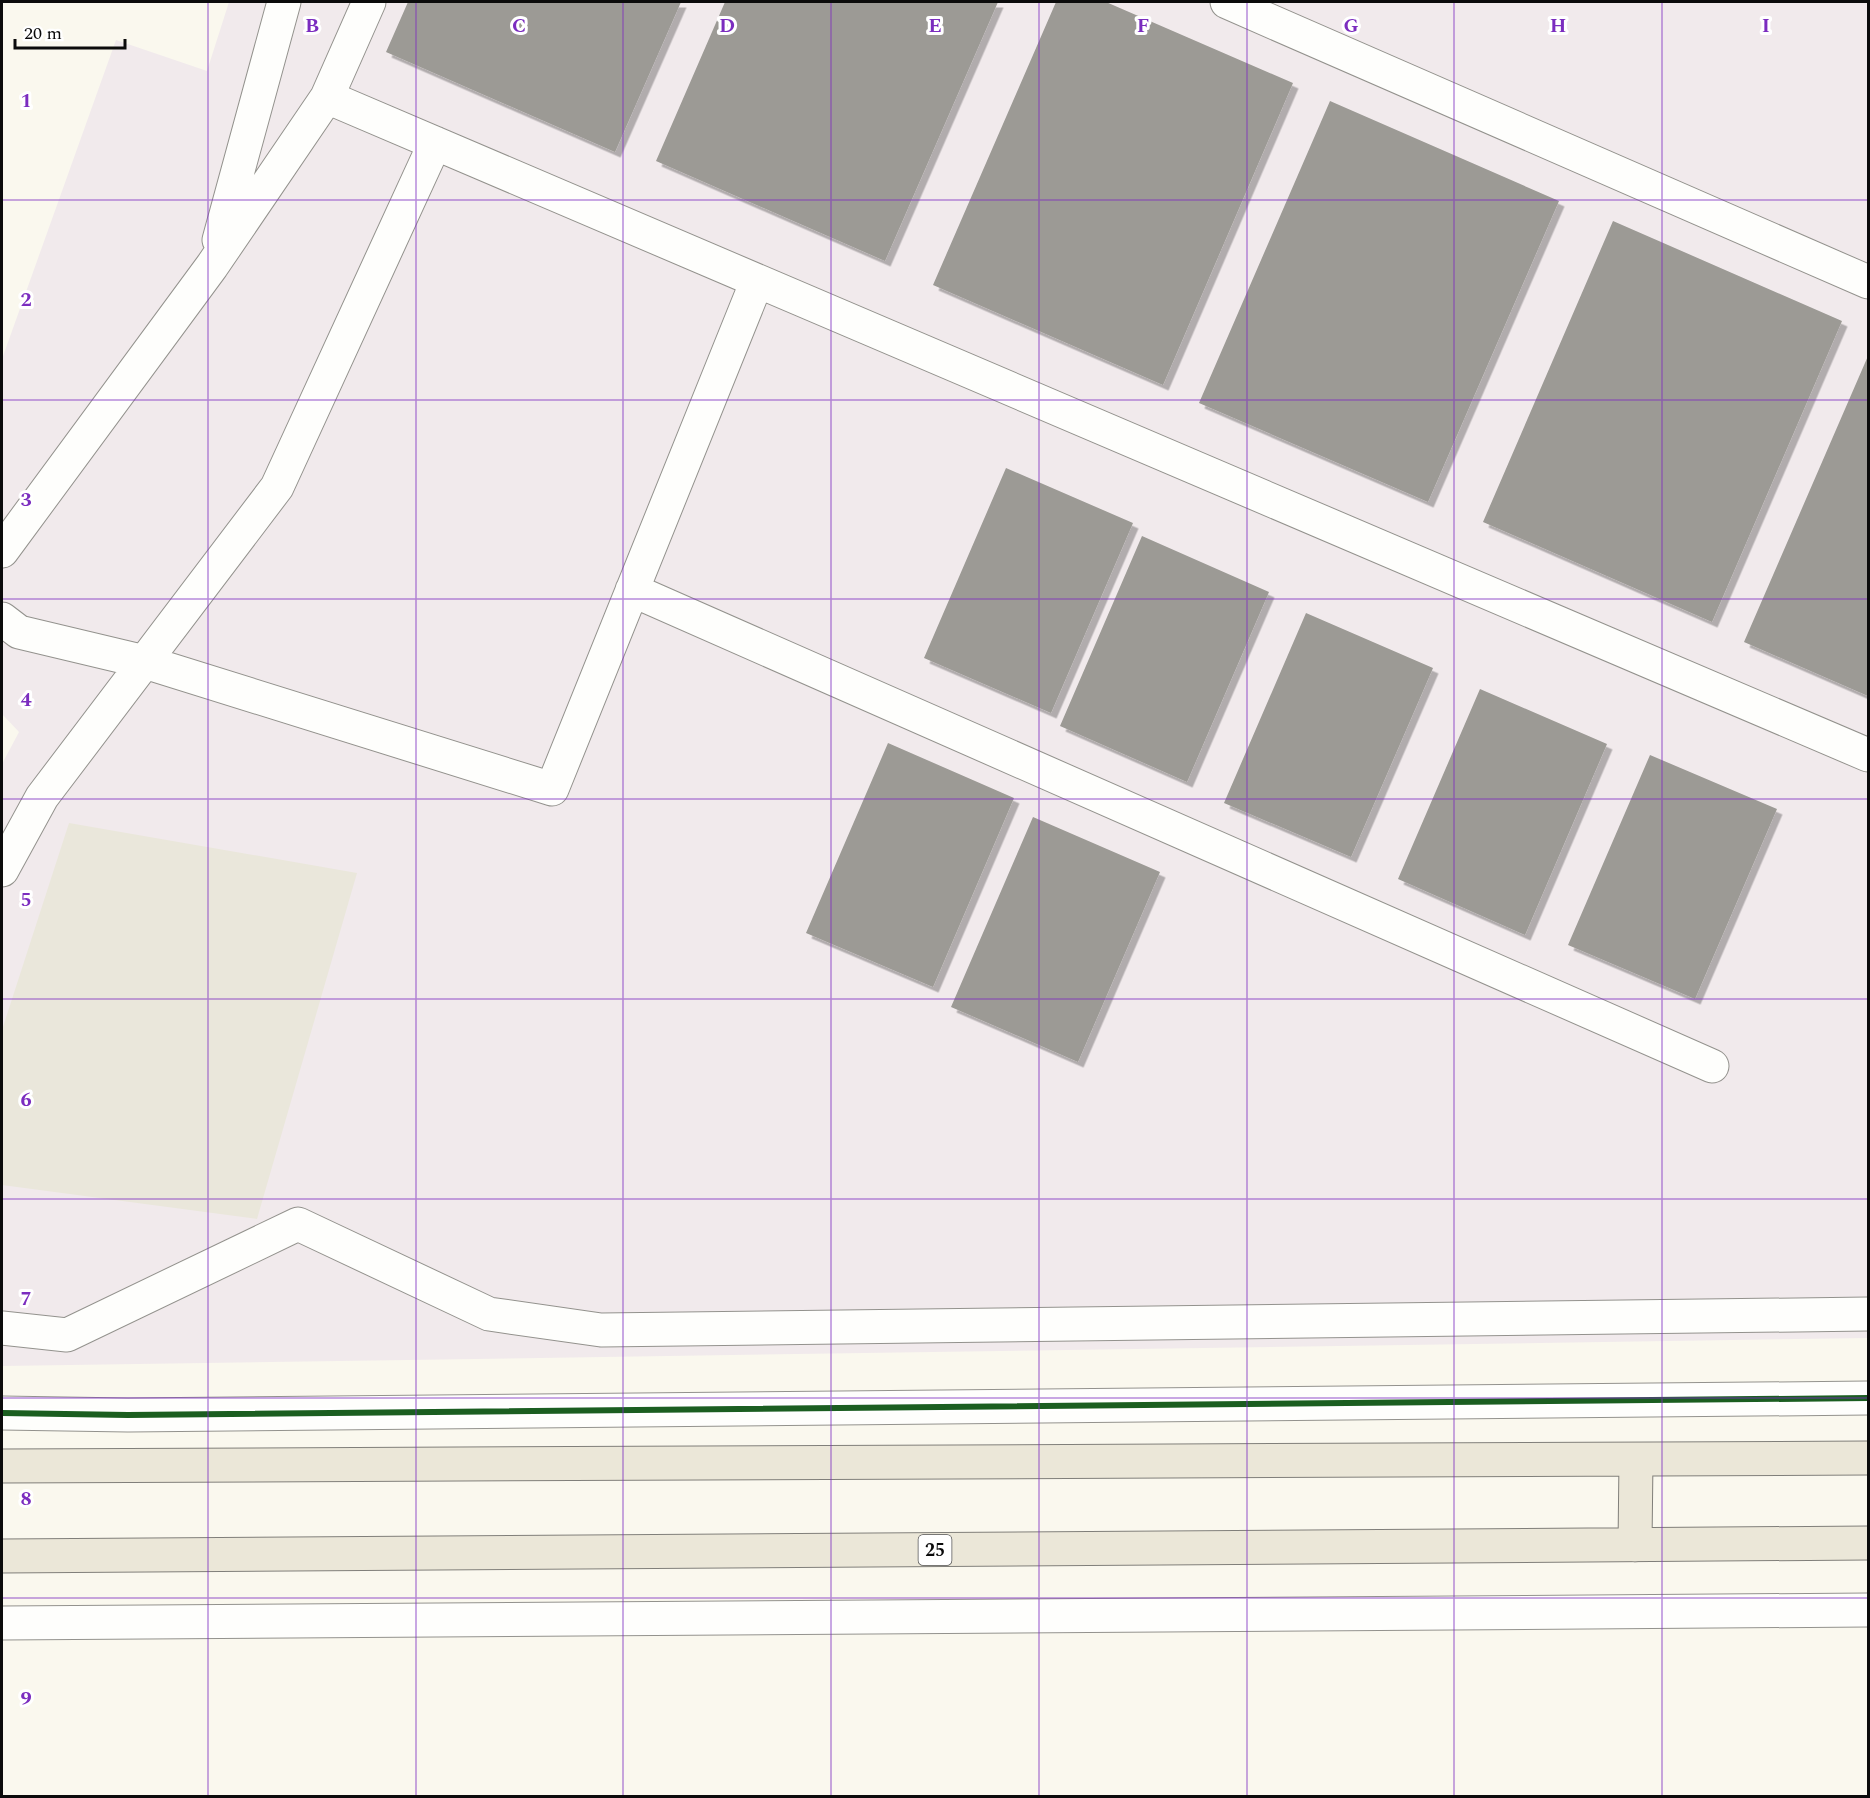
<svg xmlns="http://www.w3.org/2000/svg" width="1870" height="1798" font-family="Spectral,serif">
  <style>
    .industrial { fill: #f1eaec }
    .plaza { fill: #eae7db }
    .building { fill: #9c9a95; filter: url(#shadow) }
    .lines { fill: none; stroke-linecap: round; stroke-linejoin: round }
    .minor-casing { stroke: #93928d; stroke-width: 35 }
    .major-casing { stroke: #807f7a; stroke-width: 35 }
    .minor { stroke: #fefefc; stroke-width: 33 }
    .major { stroke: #ebe7d8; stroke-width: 33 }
    .cycleway-casing { stroke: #fff; stroke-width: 10 }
    .cycleway { stroke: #1b5e20; stroke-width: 6 }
    .grid { fill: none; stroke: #7b2cbf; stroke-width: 1.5; stroke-opacity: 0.55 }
    .labels { text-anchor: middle; stroke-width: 6; stroke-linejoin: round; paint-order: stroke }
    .shield { fill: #fff; stroke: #545454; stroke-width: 1.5 }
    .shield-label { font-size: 18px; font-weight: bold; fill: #0b0b0b }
    .grid-label { font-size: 20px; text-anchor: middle; font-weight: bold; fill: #7b2cbf; stroke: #fff; stroke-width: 6; stroke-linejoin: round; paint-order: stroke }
  </style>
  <defs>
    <filter id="shadow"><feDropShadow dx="5.5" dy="5.5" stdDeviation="0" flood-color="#0004"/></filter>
  </defs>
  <rect width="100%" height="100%" fill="#faf8ee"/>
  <path class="industrial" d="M 229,2 L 1868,2 L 1868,1338 L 2,1366 L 2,764 L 19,732 L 2,714 L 2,359 L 116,40 L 207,71 Z"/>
  <path class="plaza" d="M 69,823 L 357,873 L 257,1219 L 2,1185 L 2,1030 Z"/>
  <path class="building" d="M 408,2 L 681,2 L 615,152 L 386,52 Z
    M 725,2 L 998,2 L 885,261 L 656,161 Z
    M 1056,2 L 1106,2 L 1293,83 L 1163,385 L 933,285 Z
    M 1330,101 L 1559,201 L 1428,502 L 1199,403 Z
    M 1613,221 L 1842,321 L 1712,622 L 1483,522 Z
    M 1868,356 L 1868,696 L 1744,642 Z
    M 1006,468 L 1133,523 L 1051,713 L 924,658 Z
    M 1142,536 L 1269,592 L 1187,782 L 1060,726 Z
    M 1306,613 L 1433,668 L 1351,857 L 1224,803 Z
    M 1480,689 L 1607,744 L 1525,935 L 1398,879 Z
    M 888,743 L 1014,798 L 933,987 L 806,933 Z
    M 1650,755 L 1777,809 L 1695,999 L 1568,945 Z
    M 1033,817 L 1160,872 L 1078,1062 L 951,1007 Z"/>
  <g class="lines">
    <defs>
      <path id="minor" d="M 1227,2 L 1868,282
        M 327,97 L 1868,755
        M 219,240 L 284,2
        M 2,551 L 212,266 L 327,97 L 369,2
        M 632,590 L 1712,1066
        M 2,619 L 19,632 L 145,662 L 552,789 L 757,281
        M 2,870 L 42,797 L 277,487 L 435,143
        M 2,1328 L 67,1335 L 298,1224 L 489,1314 L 601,1330 L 1868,1314
        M 2,1413 L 128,1415 L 1868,1398
        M 2,1623 L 1868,1610"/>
      <path id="major" d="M 2,1466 L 1868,1458
        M 1635,1545 L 1636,1460
        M 2,1556 L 1868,1543"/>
    </defs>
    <use href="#minor" class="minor-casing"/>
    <use href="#major" class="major-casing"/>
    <use href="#minor" class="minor"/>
    <use href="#major" class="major"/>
    <defs>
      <path id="cycleway" d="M 2,1413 L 128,1415 L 1868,1398"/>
    </defs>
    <use href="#cycleway" class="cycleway-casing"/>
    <use href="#cycleway" class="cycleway"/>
  </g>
  <path class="grid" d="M 208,2 L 208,1796M 416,2 L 416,1796M 623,2 L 623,1796M 831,2 L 831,1796M 1039,2 L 1039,1796M 1247,2 L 1247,1796M 1454,2 L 1454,1796M 1662,2 L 1662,1796M 2,200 L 1868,200M 2,400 L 1868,400M 2,599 L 1868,599M 2,799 L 1868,799M 2,999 L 1868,999M 2,1199 L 1868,1199M 2,1398 L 1868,1398M 2,1598 L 1868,1598"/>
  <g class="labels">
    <rect class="shield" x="918.5" y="1535" width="33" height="30" rx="4.5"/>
    <g class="shield-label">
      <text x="935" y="1556">25</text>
    </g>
  </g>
  <g class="grid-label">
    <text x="312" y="32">B</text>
    <text x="519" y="32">C</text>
    <text x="727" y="32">D</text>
    <text x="935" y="32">E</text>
    <text x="1143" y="32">F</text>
    <text x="1351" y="32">G</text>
    <text x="1558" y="32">H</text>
    <text x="1766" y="32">I</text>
    <text x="26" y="107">1</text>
    <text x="26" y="306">2</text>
    <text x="26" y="506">3</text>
    <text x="26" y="706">4</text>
    <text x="26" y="906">5</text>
    <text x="26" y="1106">6</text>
    <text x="26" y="1305">7</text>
    <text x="26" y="1505">8</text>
    <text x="26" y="1705">9</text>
  </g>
  <rect width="1870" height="1798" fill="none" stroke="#0b0b0b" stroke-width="6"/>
  <path d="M15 39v9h110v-9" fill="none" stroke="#0b0b0b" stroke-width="3"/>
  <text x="24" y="39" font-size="18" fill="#0b0b0b" stroke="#ffffff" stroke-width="4.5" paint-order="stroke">20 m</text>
</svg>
